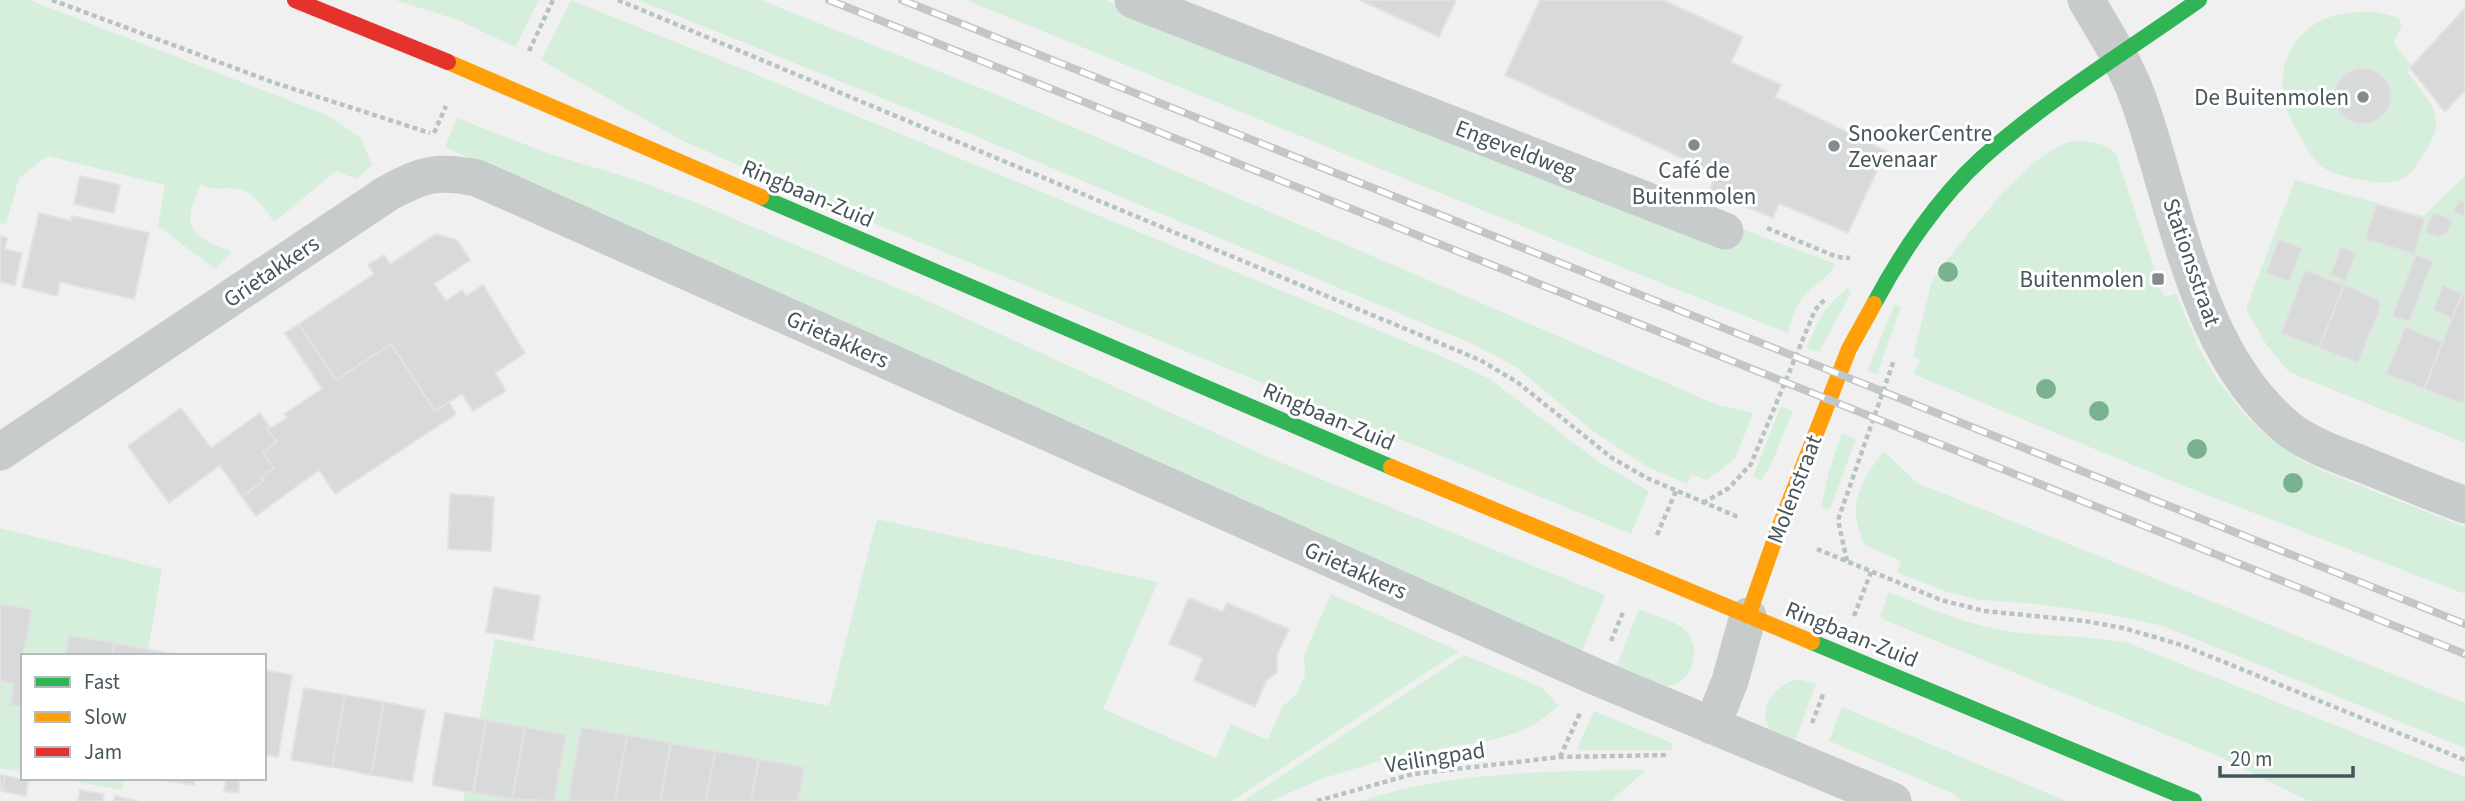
<svg xmlns="http://www.w3.org/2000/svg" width="2465" height="801" font-family="'Source Sans 3',sans-serif">
  <style>
    .green { fill: #d5efdc; fill-rule: evenodd }
    .building { fill: #d8d9d9; stroke: #e2e2e3; stroke-width: 2 }
    .lines { fill: none; stroke-linecap: round; stroke-linejoin: round }
    .path { stroke: #b6c3be; stroke-width: 4.5; stroke-dasharray: 5 3.5; stroke-linecap: butt }
    .street { stroke: #c8cbcc; stroke-width: 37 }
    .fast { stroke: #30b455; stroke-width: 16 }
    .slow { stroke: #ff9f0a; stroke-width: 16 }
    .jam { stroke: #e5322d; stroke-width: 16 }
    .rail-casing { stroke: #c3c6c7; stroke-width: 8 }
    .rail { stroke: #fff; stroke-width: 5; stroke-dasharray: 16; stroke-linecap: butt }
    .tree { fill: #7ab18e }
    .poi-dot { fill: #828b90; stroke: #fff; stroke-width: 2.5 }
    .labels { text-anchor: middle; stroke-width: 6; stroke-linejoin: round; paint-order: stroke }
    .poi-label { font-size: 23px; fill: #47555c; stroke: #fff; text-anchor: end }
    .street-label { font-size: 23px; fill: #47555c; stroke: #fff }
  </style>
  <rect width="100%" height="100%" fill="#f1f0f0"/>
  <path class="green" d="M 0,0 L 29,0 L 327,115 L 361,138 L 372,165 L 357,179 L 336,171 L 274,222 C 265,210 254,191 238,189 C 222,186 218,193 201,184 C 181,230 188,233 232,252 L 215,269 L 158,226 L 165,185 L 48,156 L 19,178 L 6,224 L 0,223 Z
    M 395,0 L 539,0 L 515,47 L 458,20 Z
    M 571,0 L 750,72 L 1455,362 L 1490,379 L 1599,462 L 1649,491 L 1631,534 L 810,197 L 679,139 L 541,60 Z
    M 638,0 L 761,0 L 1015,102 L 1718,405 L 1753,413 L 1735,459 L 1707,480 L 1691,474 L 1687,484 L 1650,468 L 1621,450 L 1593,431 L 1516,367 L 1475,345 L 961,130 Z
    M 966,0 L 1107,0 L 1117,6 L 1726,250 L 1736,227 L 1836,264 C 1828,277 1818,282 1808,292 C 1796,303 1792,318 1788,333 L 1651,279 Z
    M 2356,12 L 2378,12 L 2399,18 L 2402,27 L 2393,43 L 2410,63 L 2408,72 C 2431,105 2450,116 2423,155 C 2417,163 2412,174 2403,179 C 2388,188 2334,177 2321,166 C 2311,158 2303,142 2297,131 C 2273,92 2277,45 2320,21 C 2331,15 2344,14 2356,12 Z
    M 457,118 L 550,154 L 629,178 L 692,201 L 928,301 L 1272,459 L 1605,595 L 1581,654 L 1438,588 L 445,147 Z
    M 2082,141 C 2095,142 2106,144 2116,154 L 2164,297 L 2176,294 L 2200,350 L 2217,379 L 2244,414 L 2271,439 L 2298,458 L 2323,471 L 2465,527 L 2465,594 L 2189,488 L 1913,374 L 1920,360 L 1913,356 L 1931,284 L 1941,267 L 2003,192 L 2035,162 L 2055,148 L 2069,142 Z
    M 2465,176 L 2465,202 L 2459,199 L 2453,211 L 2465,217 L 2465,295 L 2443,342 L 2404,327 L 2386,374 L 2462,404 L 2465,398 L 2465,443 L 2289,372 L 2266,344 L 2246,309 L 2295,180 L 2423,216 ZM 2279,240 L 2302,248 L 2289,282 L 2266,273 ZM 2305,271 L 2378,298 L 2381,306 L 2358,363 L 2281,333 Z
    M 1848,288 L 1851,293 L 1819,352 L 1807,348 C 1819,318 1822,309 1848,288 Z
    M 1895,304 L 1901,307 L 1877,374 L 1867,371 Z
    M 1781,406 L 1793,411 L 1770,467 L 1761,480 L 1753,477 Z
    M 1842,433 L 1856,439 L 1830,509 L 1821,508 L 1829,471 Z
    M 1884,451 L 1917,483 L 2465,703 L 2465,748 L 2163,626 L 2112,615 L 2037,604 L 1980,600 L 1947,592 L 1897,572 L 1901,561 L 1866,546 L 1863,543 C 1861,534 1857,525 1856,516 C 1853,493 1871,467 1884,451 Z
    M 877,519 L 1158,582 L 1103,709 L 1216,758 L 1231,724 L 1268,740 L 1282,707 L 1297,694 L 1305,674 L 1304,655 L 1331,594 L 1459,651 L 1232,801 L 463,801 L 495,639 L 829,706 Z
    M 0,528 L 162,569 L 147,656 L 23,656 L 23,772 L 0,768 Z
    M 1889,592 C 1929,609 1970,626 2014,632 C 2052,637 2091,635 2128,643 L 2465,777 L 2465,801 L 2308,801 L 2216,755 L 1887,621 L 1880,616 Z
    M 1639,609 C 1651,614 1677,622 1685,630 C 1702,648 1694,682 1668,686 C 1656,687 1627,674 1615,669 Z
    M 1464,655 L 1541,687 L 1559,706 L 1535,724 L 1516,733 L 1492,740 L 1396,756 L 1321,779 L 1271,801 L 1243,801 Z
    M 1798,679 L 1816,684 L 1794,744 C 1789,743 1782,741 1778,738 C 1751,717 1771,685 1798,679 Z
    M 1842,707 L 2066,801 L 1962,801 L 1952,793 L 1829,741 Z
    M 1594,711 L 1672,743 L 1672,750 L 1579,750 L 1577,749 Z
    M 1646,770 L 1611,801 L 1360,801 C 1452,771 1551,771 1646,770 Z
    M 57,778 L 124,778 L 122,790 Z"/>
  <path class="building" d="M 1360,0 L 1456,0 L 1439,37 Z
    M 1540,0 L 1663,0 L 1743,37 L 1731,62 L 1781,85 L 1775,97 L 1886,151 L 1848,233 L 1779,203 L 1773,218 L 1709,192 L 1716,174 L 1505,75 Z
    M 2465,8 L 2465,90 L 2445,112 L 2410,68 Z
    M2335 96a28 28 0 1 1 56 0a28 28 0 1 1-56 0Z
    M 80,176 L 120,185 L 114,213 L 74,204 Z
    M 2459,199 L 2465,202 L 2465,217 L 2453,212 Z
    M 2376,204 L 2425,219 L 2414,254 L 2365,239 Z
    M 2433,212 L 2453,220 L 2448,232 L 2438,237 L 2425,232 Z
    M 39,213 L 71,221 L 72,216 L 149,233 L 134,299 L 60,282 L 57,296 L 22,287 Z
    M 436,234 L 457,240 L 470,260 L 434,284 L 446,301 L 462,290 L 466,296 L 483,285 L 525,353 L 495,373 L 506,391 L 473,411 L 462,394 L 435,411 L 391,344 L 336,380 L 299,324 L 374,274 L 368,265 L 384,255 L 390,264 Z
    M 0,236 L 7,238 L 5,249 L 22,253 L 15,285 L 0,282 Z
    M 2279,239 L 2302,248 L 2289,282 L 2266,273 Z
    M 2341,247 L 2356,253 L 2346,281 L 2330,275 Z
    M 2416,254 L 2433,261 L 2409,322 L 2392,316 Z
    M 2305,270 L 2344,285 L 2319,348 L 2281,333 Z
    M 2443,284 L 2462,294 L 2452,319 L 2433,310 Z
    M 2344,285 L 2378,299 L 2381,306 L 2358,363 L 2319,348 Z
    M 2462,294 L 2465,295 L 2465,398 L 2463,404 L 2424,389 Z
    M 299,324 L 336,380 L 391,344 L 435,411 L 449,402 L 456,414 L 335,494 L 319,470 L 256,516 L 242,497 L 264,480 L 261,477 L 274,468 L 263,452 L 277,442 L 266,427 L 268,425 L 271,428 L 287,418 L 284,414 L 322,389 L 285,333 Z
    M 2405,327 L 2443,342 L 2424,389 L 2386,374 Z
    M 181,408 L 211,448 L 260,413 L 268,425 L 266,427 L 277,442 L 263,452 L 274,468 L 261,477 L 264,480 L 242,497 L 220,465 L 169,503 L 128,446 Z
    M 450,494 L 494,497 L 491,551 L 448,549 Z
    M 494,587 L 540,596 L 533,640 L 486,632 Z
    M 1189,598 L 1223,612 L 1227,603 L 1289,629 L 1277,655 L 1277,672 L 1266,681 L 1255,707 L 1194,680 L 1203,658 L 1169,644 Z
    M 0,604 L 32,609 L 23,656 L 23,707 L 10,705 L 14,684 L 0,681 Z
    M 69,635 L 115,643 L 112,656 L 65,656 Z
    M 115,643 L 158,651 L 157,656 L 112,656 Z
    M 158,651 L 184,656 L 157,656 Z
    M 264,670 L 292,675 L 278,757 L 264,755 Z
    M 304,688 L 345,695 L 332,767 L 291,760 Z
    M 345,695 L 384,702 L 371,775 L 332,767 Z
    M 384,702 L 425,710 L 412,782 L 371,775 Z
    M 445,713 L 486,720 L 473,793 L 432,785 Z
    M 486,720 L 525,727 L 512,799 L 473,793 Z
    M 525,727 L 566,735 L 554,801 L 512,799 Z
    M 581,727 L 627,735 L 615,801 L 568,801 Z
    M 627,735 L 671,743 L 660,801 L 615,801 Z
    M 671,743 L 715,751 L 706,801 L 660,801 Z
    M 715,751 L 759,759 L 751,801 L 706,801 Z
    M 759,759 L 805,767 L 798,801 L 751,801 Z
    M 0,775 L 5,776 L 2,791 L 0,791 Z
    M 5,776 L 28,780 L 26,796 L 2,791 Z
    M 168,778 L 182,778 L 181,783 L 167,781 Z
    M 182,778 L 195,778 L 194,785 L 181,783 Z
    M 227,778 L 240,778 L 238,793 L 224,791 Z
    M 80,790 L 104,794 L 102,801 L 78,801 Z
    M 115,796 L 138,801 L 114,801 Z"/>
  <g class="lines">
    <path class="path" d="M 52,0 L 275,83 L 430,133
      M 618,0 L 1480,360 L 1517,382 L 1612,458 L 1647,478 L 1738,517
      M 529,51 L 553,0
      M 434,133 L 446,106
      M 1767,228 L 1837,257 L 1850,258
      M 1703,503 L 1729,488 L 1751,464 L 1815,310 L 1826,298
      M 1657,535 L 1676,491
      M 1817,549 L 1941,600 L 1984,611 L 2085,621 L 2123,628 L 2182,645 L 2465,760
      M 1847,561 L 1838,520 L 1894,360
      M 1854,616 L 1871,572
      M 1611,641 L 1624,610
      M 1812,723 L 1824,692
      M 1560,757 L 1580,713
      M 1317,801 L 1413,774 L 1560,757 L 1669,755"/>
    <path class="street" d="M 1133,0 L 1725,231
      M 2086,0 C 2105,32 2125,63 2138,98 C 2177,207 2195,354 2290,430 C 2310,445 2338,455 2362,464 C 2396,478 2431,492 2465,505
      M 0,452 L 388,193 C 424,174 436,170 477,178 L 1596,677 L 1893,801
      M 1712,726 L 1730,681 L 1748,616"/>
    <path class="fast" d="M 761,197 L 1391,467
      M 1874,304 C 1901,253 1939,197 1982,158 C 2048,99 2127,51 2199,0
      M 1812,642 L 2194,801"/>
    <path class="slow" d="M 448,62 L 761,197
      M 1391,467 L 1812,642
      M 1748,616 L 1777,533 L 1849,349 L 1874,304"/>
    <path class="jam" d="M 295,0 L 448,62"/>
    <defs>
      <path id="rail" d="M 829,0 L 2465,654
        M 902,0 L 2465,624"/>
    </defs>
    <use href="#rail" class="rail-casing"/>
    <use href="#rail" class="rail"/>
  </g>
  <g class="tree">
    <circle cx="1948" cy="272" r="10"/>
    <circle cx="2046" cy="389" r="10"/>
    <circle cx="2099" cy="411" r="10"/>
    <circle cx="2197" cy="449" r="10"/>
    <circle cx="2293" cy="483" r="10"/>
  </g>
  <g class="poi-dot">
    <circle cx="2363" cy="97" r="7"/>
    <circle cx="1694" cy="145" r="7"/>
    <circle cx="1834" cy="146" r="7"/>
    <rect x="2151" y="272" width="14" height="14" rx="3.5"/>
  </g>
  <g class="labels">
    <g class="poi-label">
      <text x="2349" y="105">De Buitenmolen</text>
      <text x="1848" y="141" text-anchor="start">SnookerCentre<tspan x="1848" dy="26">Zevenaar</tspan></text>
      <text x="1694" y="178" text-anchor="middle">Café de<tspan x="1694" dy="26">Buitenmolen</tspan></text>
      <text x="2144" y="287">Buitenmolen</text>
    </g>
    <g class="street-label">
      <text transform="translate(1516 149) rotate(21)" y="8">Engeveldweg</text>
      <text transform="translate(808 193) rotate(23)" y="8">Ringbaan-Zuid</text>
      <text transform="translate(2192 262) rotate(71)" y="8">Stationsstraat</text>
      <text transform="translate(271 271) rotate(-34)" y="8">Grietakkers</text>
      <text transform="translate(838 339) rotate(24)" y="8">Grietakkers</text>
      <text transform="translate(1329 416) rotate(23)" y="8">Ringbaan-Zuid</text>
      <text transform="translate(1794 489) rotate(-69)" y="8">Molenstraat</text>
      <text transform="translate(1356 570) rotate(24)" y="8">Grietakkers</text>
      <text transform="translate(1852 634) rotate(22)" y="8">Ringbaan-Zuid</text>
      <text transform="translate(1435 757) rotate(-9)" y="8">Veilingpad</text>
    </g>
  </g>
  <rect x="21" y="654" width="245" height="126" fill="#ffffff" stroke="#b5bbbe" stroke-width="2"/>
  <rect x="35" y="677" width="35" height="10" fill="#30b455" stroke="#b5bbbe" stroke-width="2"/>
  <text x="84" y="689" font-size="21" fill="#47555c">Fast</text>
  <rect x="35" y="712" width="35" height="10" fill="#ff9f0a" stroke="#b5bbbe" stroke-width="2"/>
  <text x="84" y="724" font-size="21" fill="#47555c">Slow</text>
  <rect x="35" y="747" width="35" height="10" fill="#e5322d" stroke="#b5bbbe" stroke-width="2"/>
  <text x="84" y="759" font-size="21" fill="#47555c">Jam</text>
  <path d="M2220 766v10h133v-10" fill="none" stroke="#47555c" stroke-width="3.5"/>
  <text x="2230" y="766" font-size="21" fill="#47555c" stroke="#ffffff" stroke-width="5" paint-order="stroke">20 m</text>
</svg>
